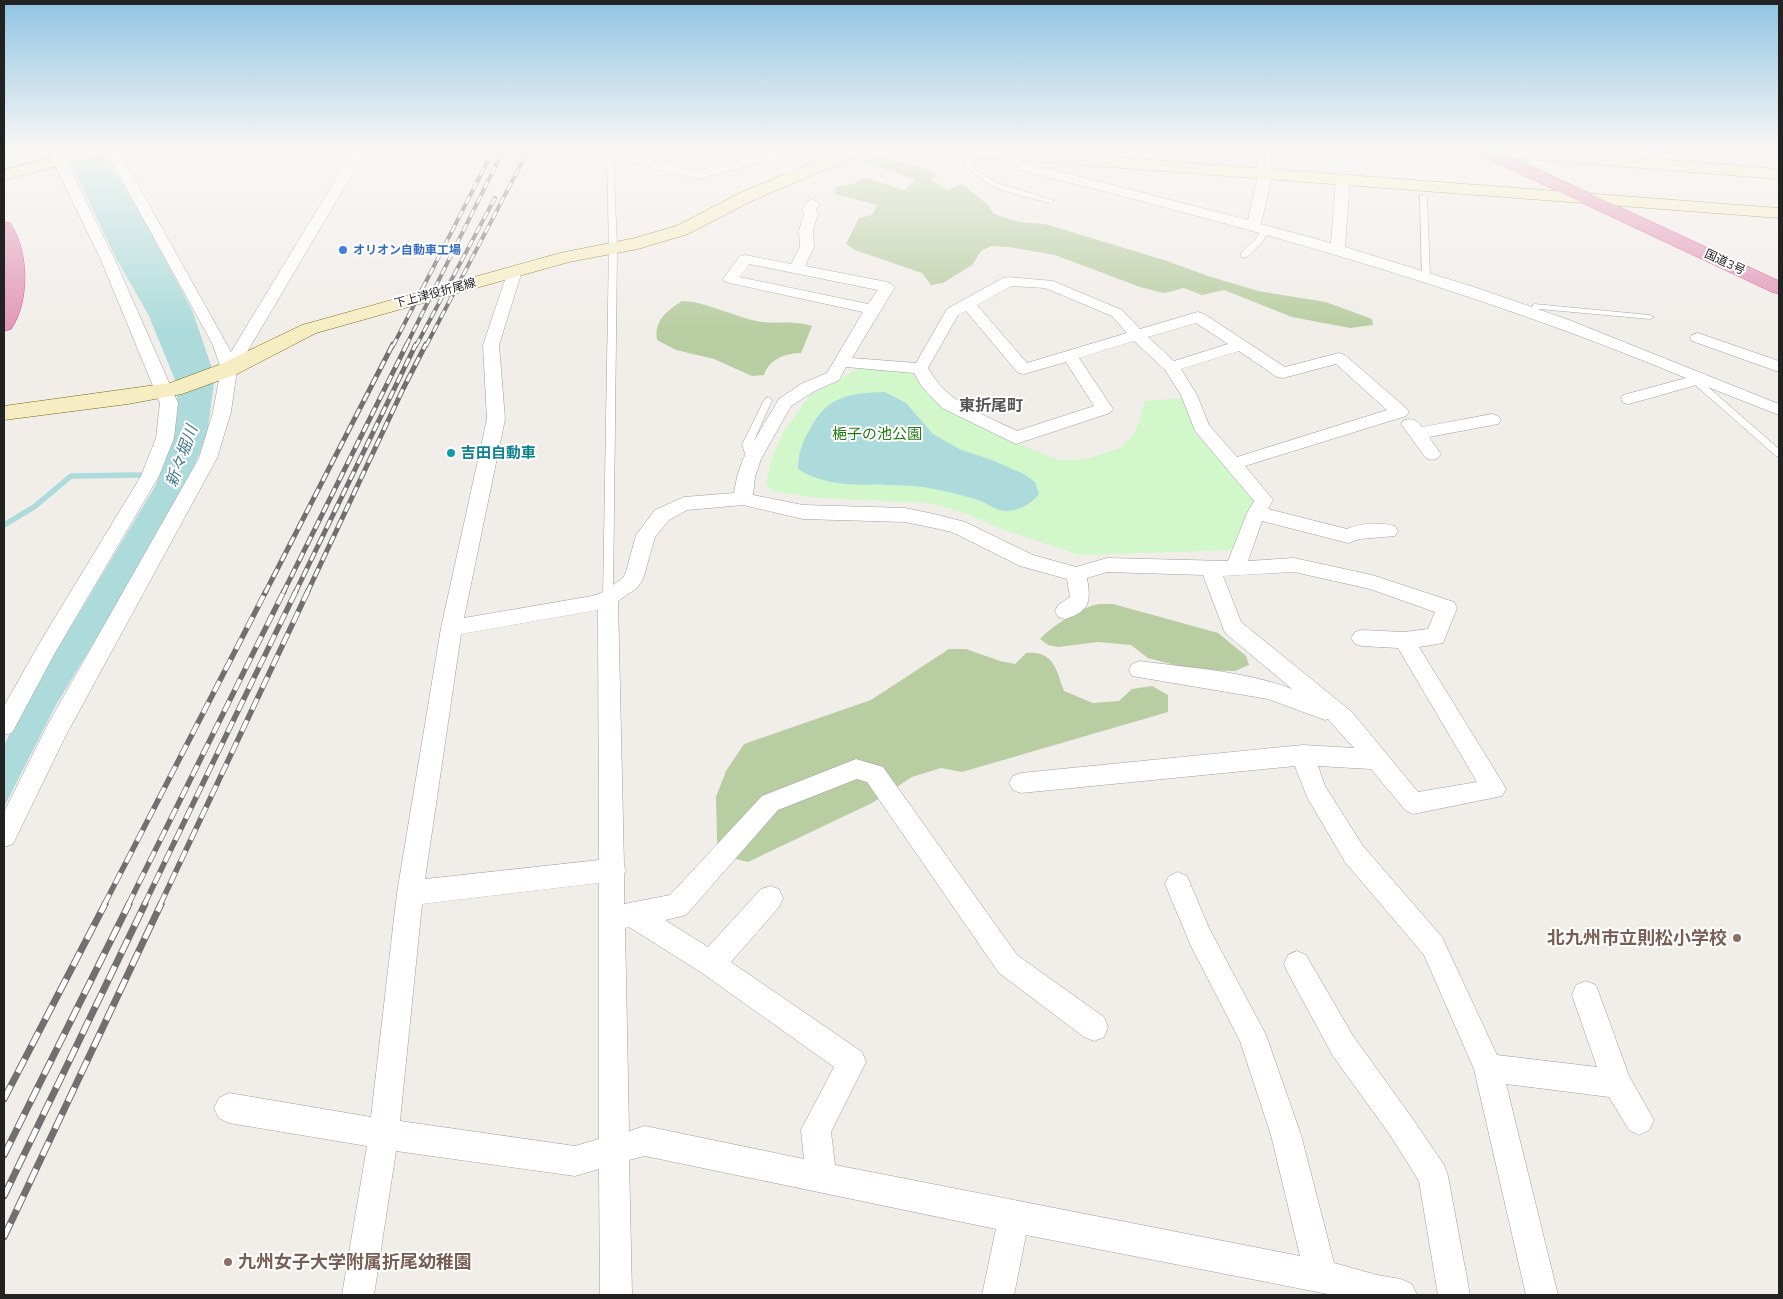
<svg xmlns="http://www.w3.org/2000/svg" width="1783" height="1299" font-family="'Nunito Sans','Noto Sans JP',sans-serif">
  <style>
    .forest { fill: #b8cda1 }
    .park { fill: #d1f7cb }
    .water { fill: #addbdb }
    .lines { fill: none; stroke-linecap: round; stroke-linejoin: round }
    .stream { stroke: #addbdb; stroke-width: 5.5 }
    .lane-casing { stroke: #9f9f9f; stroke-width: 1 }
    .street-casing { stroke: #9f9f9f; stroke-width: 1 }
    .secondary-casing { stroke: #74680d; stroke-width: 1 }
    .highway-casing { stroke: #d0358d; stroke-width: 1 }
    .lane { fill: #fff; fill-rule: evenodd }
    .street { fill: #fff; fill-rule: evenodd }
    .secondary { fill: #f6edc2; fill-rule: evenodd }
    .highway { fill: #e297b6; fill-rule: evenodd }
    .rail-far3-casing { stroke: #707070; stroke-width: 4 }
    .rail-far2-casing { stroke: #707070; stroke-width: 5 }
    .rail-far1-casing { stroke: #707070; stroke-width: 5.5 }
    .rail-casing { stroke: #707070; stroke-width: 7 }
    .rail-far3 { stroke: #fff; stroke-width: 2.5; stroke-dasharray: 8; stroke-linecap: butt }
    .rail-far2 { stroke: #fff; stroke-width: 3; stroke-dasharray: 9; stroke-linecap: butt }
    .rail-far1 { stroke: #fff; stroke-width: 4; stroke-dasharray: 12; stroke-linecap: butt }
    .rail { stroke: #fff; stroke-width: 5; stroke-dasharray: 15; stroke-linecap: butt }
    .shop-dot { fill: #3f7fe0; stroke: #fff; stroke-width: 2 }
    .culture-dot { fill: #0f9aa8; stroke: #fff; stroke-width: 2 }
    .education-dot { fill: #8d6e63; stroke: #fff; stroke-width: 2 }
    .labels { text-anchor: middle; stroke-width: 4; stroke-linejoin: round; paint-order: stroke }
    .far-shop-label { font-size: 12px; font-weight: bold; fill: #366cbe; stroke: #fff; text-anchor: start }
    .far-street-label { font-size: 12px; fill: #222; stroke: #fff }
    .park-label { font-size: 15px; fill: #237b14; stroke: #fff }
    .culture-label { font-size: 15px; font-weight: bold; fill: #0d838f; stroke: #fff; text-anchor: start }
    .neighbourhood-label { font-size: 16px; font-weight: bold; fill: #555; stroke: #fff }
    .water-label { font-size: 16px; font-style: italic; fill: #467a8d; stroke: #fff }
    .near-education-label { font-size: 18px; font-weight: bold; fill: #785e54; stroke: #fff; text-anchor: end }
  </style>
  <rect width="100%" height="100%" fill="#f1ede9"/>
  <path class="forest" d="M 881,157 L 925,168 L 937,176 L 931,179 L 947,190 L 962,184 L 987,204 L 994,214 L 1019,222 L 1045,224 L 1167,261 L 1208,276 L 1258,291 L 1326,302 L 1372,319 L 1373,325 L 1350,328 L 1292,317 L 1224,290 L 1202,295 L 1184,288 L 1165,293 L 1159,292 L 1140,287 L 1055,255 L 1009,247 L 992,246 L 982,250 L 972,265 L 943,283 L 931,285 L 922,273 L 855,250 L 846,244 L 859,218 L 872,215 L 877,205 L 835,194 L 836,187 L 853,184 L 866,178 L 904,190 L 916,180 L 865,162 Z
    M 682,301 C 704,301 737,318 761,322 C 778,324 796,320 812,326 L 801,353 C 786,353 769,359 764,375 L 752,376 L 714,359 L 676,350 L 657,340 C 654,320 667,311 682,301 Z
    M 1100,604 L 1113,604 L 1218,633 L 1246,656 L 1249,665 L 1235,671 L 1194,670 L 1148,658 L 1131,645 L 1098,642 L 1058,647 L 1048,645 L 1040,639 C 1052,626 1083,606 1100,604 Z
    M 949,649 L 966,649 L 1000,661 L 1015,664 L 1026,653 C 1054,651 1056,669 1064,691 L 1093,703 L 1119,701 L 1132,689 L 1152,686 L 1168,695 L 1168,712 L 962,772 L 941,768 L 912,777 L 872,803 L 748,862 L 719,855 L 717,839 L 716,797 L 726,771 L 744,744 L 871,700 Z"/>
  <path class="park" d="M 861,366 L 907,370 L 916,377 L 942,407 L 1018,444 L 1059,460 L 1072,460 L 1090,458 L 1120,448 L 1133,435 L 1139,423 L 1145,401 L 1186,398 L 1255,500 L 1233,550 L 1080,555 L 1004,530 L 965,513 L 928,503 L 820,498 L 772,491 L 766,484 L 772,458 L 783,433 L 810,395 L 839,380 Z"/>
  <path class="water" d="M 64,149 L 102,149 L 149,230 L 192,310 L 213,371 L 214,383 L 207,435 L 188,481 L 140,566 L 56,705 L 4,807 L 4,745 L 36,685 L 156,485 L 177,418 L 177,396 L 175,380 L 149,316 L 116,258 Z
    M 885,392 L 906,403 L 933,434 L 961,450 L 992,460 L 1024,474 L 1035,482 L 1039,494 C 1031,504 1019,511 1006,511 C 996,511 987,503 978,500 C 962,495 945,491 929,488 C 885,480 837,494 798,469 C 798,453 802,443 810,429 C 827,396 850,393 885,392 Z"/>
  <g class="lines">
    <path class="stream" d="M 4,525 L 34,507 L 71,476 L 140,475"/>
    <defs>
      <path id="lane" d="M 607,149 L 613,149 L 617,248 L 613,598 L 608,602 L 603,598 L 609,248 Z
        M 970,152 L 975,153 L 971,163 L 977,171 L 997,183 L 1055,201 L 1051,203 C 1019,195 985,190 964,163 Z
        M 1420,195 L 1427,197 L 1430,277 L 1426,279 L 1422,277 Z
        M 1264,227 L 1271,229 L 1260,245 L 1247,257 L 1241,257 L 1241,253 L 1254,241 Z
        M 1534,304 L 1650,315 L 1654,317 L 1650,319 L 1539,309 L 1535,314 L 1529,314 L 1528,312 Z
        M 1688,371 L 1691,372 L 1779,449 L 1779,457 L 1776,456 L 1685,376 L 1684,374 Z
        M 768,397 L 772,400 L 752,445 L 757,459 L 752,462 L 747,459 L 742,445 L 764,400 Z"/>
      <path id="street" d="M 47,149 L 60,149 L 115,260 L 178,403 L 174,438 L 159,476 L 56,651 L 12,733 L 4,735 L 4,706 L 42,639 L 141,476 L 156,438 L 160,403 L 101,260 Z
        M 105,149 L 118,149 L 231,352 L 354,149 L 367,149 L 237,369 L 231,412 L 217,458 L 65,737 L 13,844 L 4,847 L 4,812 L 48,724 L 199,458 L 213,412 L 221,369 L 213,345 Z
        M 609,149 L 621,149 L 621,152 L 697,171 L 762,154 L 758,149 L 772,149 L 802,176 L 795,180 L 790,179 L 769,160 L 697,179 L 610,157 Z
        M 1259,149 L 1271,149 L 1272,175 L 1261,224 L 1331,243 L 1336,180 L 1343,176 L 1348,177 L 1350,180 L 1345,247 L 1474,287 L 1569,320 L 1779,404 L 1779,415 L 1700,384 L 1629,404 L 1623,403 L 1621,399 L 1623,395 L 1686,378 C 1465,286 1244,226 1012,168 L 1001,155 L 1002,152 L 1012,152 L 1022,162 L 1248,220 L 1258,175 Z
        M 813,200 L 820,204 L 816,209 L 818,213 L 813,231 L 814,247 L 805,266 L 887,282 L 892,284 L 895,287 L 852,358 L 916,363 L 947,309 L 1003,278 L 1008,277 L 1053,281 L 1122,310 L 1140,329 L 1198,312 L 1204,314 L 1285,367 L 1339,353 L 1345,355 L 1406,408 L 1409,412 L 1406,416 L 1245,466 L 1273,500 L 1268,509 L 1347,529 C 1360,523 1381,522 1395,526 L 1398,531 L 1395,536 L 1360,539 L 1348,543 L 1262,521 L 1248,561 L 1294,558 L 1372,575 L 1454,602 L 1457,608 L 1443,643 L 1419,647 L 1502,782 L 1506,789 L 1502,796 L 1413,814 L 1405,810 L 1371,769 L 1318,766 L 1325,786 L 1363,846 L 1442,937 L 1497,1055 L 1597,1067 L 1572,995 L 1576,985 L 1586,981 L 1596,985 L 1629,1076 L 1654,1120 L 1649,1130 L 1639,1135 L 1629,1130 L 1609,1097 L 1506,1084 L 1558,1295 L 1526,1295 L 1474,1069 L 1424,955 L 1345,862 L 1307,797 L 1295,766 L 1021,793 L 1013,790 L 1009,783 L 1013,776 L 1021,773 L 1303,745 L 1354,748 L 1328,719 L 1325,720 L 1268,699 L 1132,676 L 1129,670 L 1132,664 L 1140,661 C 1191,668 1244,671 1292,689 L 1225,633 L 1203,575 L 1107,572 L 1087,578 C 1091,602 1090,611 1065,619 L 1058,617 L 1055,611 L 1058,605 L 1070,597 L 1067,579 L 1020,566 L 952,532 L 934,528 L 905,522 L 803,519 L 743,505 L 687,510 L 669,520 L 655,537 L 643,579 L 637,588 L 618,601 L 624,866 L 626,870 L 624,874 L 624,904 L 670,895 L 762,796 L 856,759 L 883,767 L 1017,955 L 1104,1017 L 1108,1027 L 1104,1037 L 1094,1041 L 1084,1037 L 999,973 L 867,782 L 857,779 L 778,810 L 686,915 L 665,920 L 708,947 L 761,889 L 770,886 L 779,889 L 783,898 L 779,907 L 731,962 L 862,1052 L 866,1062 L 831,1132 L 835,1165 L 1300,1256 L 1271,1135 L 1240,1041 L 1191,946 L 1165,884 L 1169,876 L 1178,872 L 1187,876 L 1209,928 L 1266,1035 L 1301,1135 L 1334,1263 L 1377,1275 L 1401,1279 L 1412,1284 L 1417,1295 L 1333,1295 L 1026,1235 L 1014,1295 L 982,1295 L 996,1229 L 645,1156 L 629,1160 L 632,1295 L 600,1295 L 599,1169 L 575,1176 L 396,1151 L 374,1295 L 342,1295 L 367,1146 L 229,1123 L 219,1118 L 214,1108 L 219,1098 L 229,1093 L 371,1117 L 397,893 L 441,628 L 487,419 L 483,345 L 508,271 L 510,268 L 520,268 L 522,271 L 499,345 L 505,419 L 464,618 L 592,596 L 601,593 L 623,578 L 626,572 L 636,535 L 655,510 L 684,497 L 734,493 L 737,477 L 743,459 L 779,399 L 801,384 L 827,373 L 863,312 L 730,283 L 725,282 L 723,279 L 740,256 L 745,255 L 791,264 L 800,247 L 799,231 L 804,213 L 802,209 L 808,201 ZM 749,264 L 878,290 L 868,304 L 739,277 ZM 1011,286 L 1045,288 L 1112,316 L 1127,333 L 1027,363 L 977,305 ZM 966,311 L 1018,373 L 1024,374 L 1066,362 L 1094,406 L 1017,431 C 983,414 948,404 928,368 L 958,315 ZM 1196,323 L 1228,344 L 1174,361 L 1148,337 ZM 1134,341 L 1165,370 L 1181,395 L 1195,431 L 1254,501 L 1247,513 L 1228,561 L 1107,558 L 1076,567 L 1033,555 L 965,522 L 934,514 L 905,508 L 803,505 L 753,495 L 755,477 L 761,459 L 791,406 L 813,392 L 839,380 L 846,367 L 914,373 L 922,387 L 942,408 L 1016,444 L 1110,413 L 1113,409 L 1079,358 ZM 1239,351 L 1277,377 L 1283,378 L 1336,364 L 1387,410 L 1237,457 L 1209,425 L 1197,395 L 1181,369 ZM 1294,572 L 1370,589 L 1435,612 L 1428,629 L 1404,632 L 1362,630 L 1355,632 L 1351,638 L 1355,644 L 1362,646 L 1398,648 L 1477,782 L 1418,792 L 1352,712 L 1241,622 L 1223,576 ZM 598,610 L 599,860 L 425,879 L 461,634 ZM 599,883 L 599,1139 L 575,1146 L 400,1121 L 422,904 ZM 629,927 L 702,973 L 834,1067 L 801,1130 L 804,1159 L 645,1126 L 629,1131 L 625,928 Z
        M 1698,333 L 1779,361 L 1779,372 L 1692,341 L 1690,338 L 1692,335 Z
        M 1492,414 L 1498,416 L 1501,420 L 1498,424 L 1429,437 L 1441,454 L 1438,458 L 1432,460 L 1426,458 L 1401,424 L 1404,420 C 1413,418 1416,420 1422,427 Z
        M 1297,951 L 1306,955 L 1353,1036 L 1410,1115 L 1444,1165 L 1448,1176 L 1470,1295 L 1438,1295 L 1419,1181 L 1390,1135 L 1333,1056 L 1288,973 L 1284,964 L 1288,955 Z"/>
      <path id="secondary" d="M 86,149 L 115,149 L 113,152 L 4,180 L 4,170 Z
        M 845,149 L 868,149 L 866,152 L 754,200 L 688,234 L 638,249 L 569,262 L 316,333 L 237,374 L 182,394 L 128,404 L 4,420 L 4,406 L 170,383 L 221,364 L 302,325 L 560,253 L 635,238 L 676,226 L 742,192 Z
        M 930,149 L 1008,149 L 1779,208 L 1779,218 L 938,154 L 932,152 Z
        M 1456,149 L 1531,149 L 1779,169 L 1779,179 L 1464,154 L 1458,152 Z"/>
      <path id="highway" d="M 1472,149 L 1494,149 L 1779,281 L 1779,294 L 1772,292 L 1474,152 Z
        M 4,222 L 10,223 C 29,251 30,301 11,329 L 4,331 Z"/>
    </defs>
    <use href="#lane" class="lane-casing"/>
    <use href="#street" class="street-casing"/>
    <use href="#secondary" class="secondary-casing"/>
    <use href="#highway" class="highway-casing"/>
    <use href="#lane" class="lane"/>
    <use href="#street" class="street"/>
    <use href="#secondary" class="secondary"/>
    <use href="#highway" class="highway"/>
    <defs>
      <path id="rail-far3" d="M 393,346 L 494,149
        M 406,346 L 504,149
        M 416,346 L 495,198
        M 426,346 L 529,149"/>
      <path id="rail-far2" d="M 265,593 L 393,344
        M 283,593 L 407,344
        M 295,593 L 416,344
        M 307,593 L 403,389 L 426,344"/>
      <path id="rail-far1" d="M 104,905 L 266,591
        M 128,905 L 284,591
        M 144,905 L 296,591
        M 160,905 L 308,591"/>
      <path id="rail" d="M 4,1099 L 105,904
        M 4,1155 L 129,904
        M 4,1196 L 145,904
        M 4,1237 L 161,904"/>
    </defs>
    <use href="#rail-far3" class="rail-far3-casing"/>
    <use href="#rail-far2" class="rail-far2-casing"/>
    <use href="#rail-far1" class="rail-far1-casing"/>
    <use href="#rail" class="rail-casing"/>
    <use href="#rail-far3" class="rail-far3"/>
    <use href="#rail-far2" class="rail-far2"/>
    <use href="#rail-far1" class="rail-far1"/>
    <use href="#rail" class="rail"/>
  </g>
  <linearGradient id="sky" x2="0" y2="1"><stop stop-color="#90c4e3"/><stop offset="0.45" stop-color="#f9f7f5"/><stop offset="1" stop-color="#f9f7f5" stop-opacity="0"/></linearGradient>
  <rect width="1783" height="331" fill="url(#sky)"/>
  <circle class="shop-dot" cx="343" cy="250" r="5"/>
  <circle class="culture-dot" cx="451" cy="453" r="5"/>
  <g class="education-dot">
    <circle cx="1737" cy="938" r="5"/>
    <circle cx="228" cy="1262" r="5"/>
  </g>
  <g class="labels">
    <g class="far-shop-label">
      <text x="353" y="254">オリオン自動車工場</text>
    </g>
    <g class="far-street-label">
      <text transform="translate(1725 262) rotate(25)" y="4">国道3号</text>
      <text transform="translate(435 293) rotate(-15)" y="4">下上津役折尾線</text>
    </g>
    <g class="park-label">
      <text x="877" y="439">梔子の池公園</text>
    </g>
    <g class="culture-label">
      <text x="461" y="458">吉田自動車</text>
    </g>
    <g class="neighbourhood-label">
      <text x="991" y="411">東折尾町</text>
    </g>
    <g class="water-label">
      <text transform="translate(181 456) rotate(-70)" y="6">新々堀川</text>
    </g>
    <g class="near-education-label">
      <text x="1727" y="944">北九州市立則松小学校</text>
      <text x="238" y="1268" text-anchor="start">九州女子大学附属折尾幼稚園</text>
    </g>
  </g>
  <rect width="1783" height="1299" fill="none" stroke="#222222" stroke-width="10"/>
</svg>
